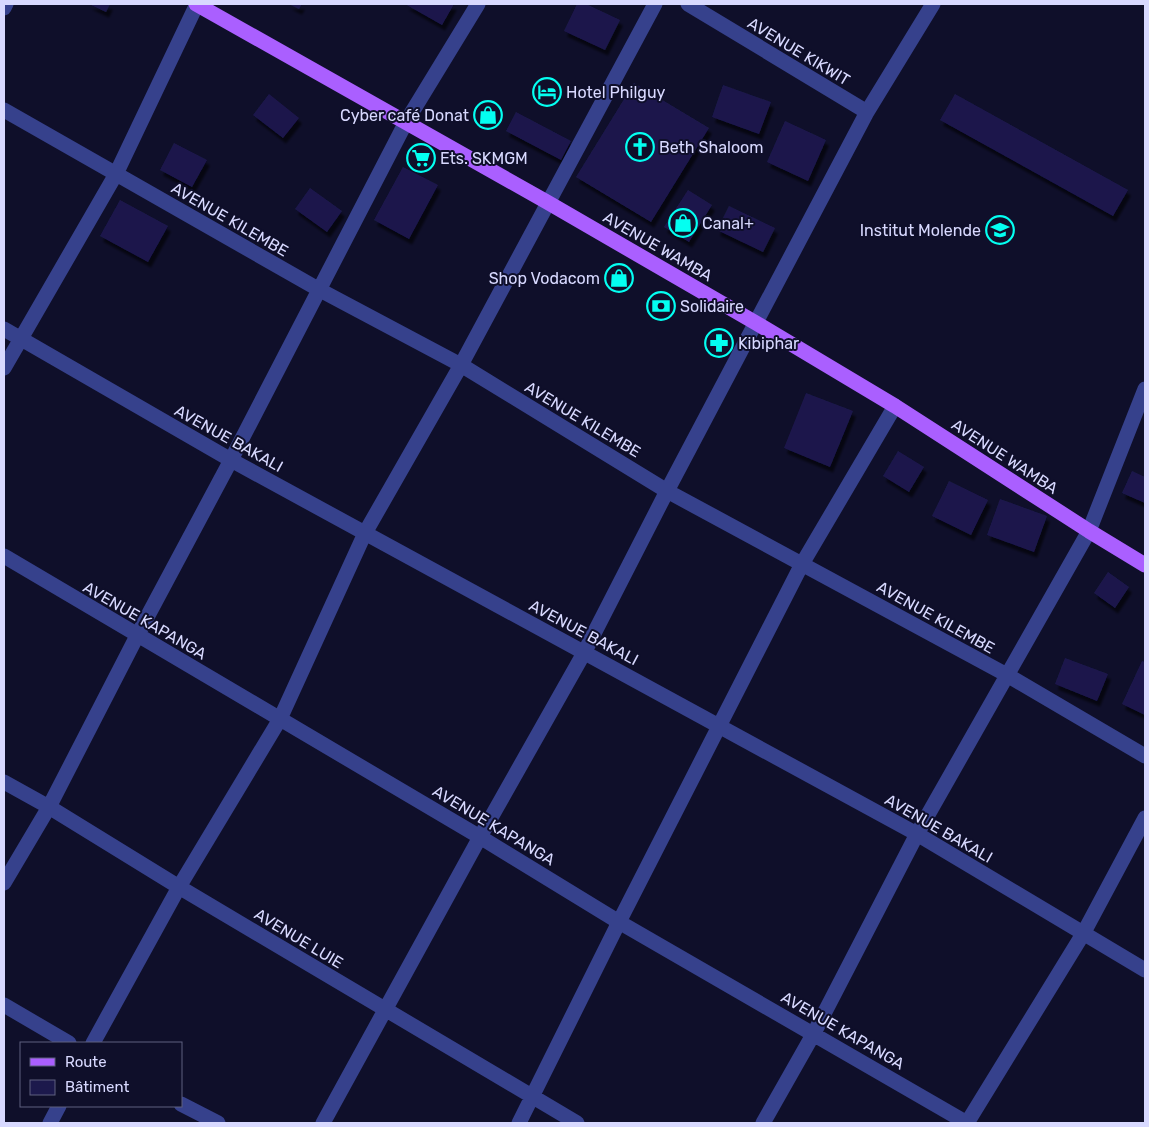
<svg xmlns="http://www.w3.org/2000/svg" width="1149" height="1127" font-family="Rubik,sans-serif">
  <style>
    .building { fill: #1c194c; filter: url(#shadow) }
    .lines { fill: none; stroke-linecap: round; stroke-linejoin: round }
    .minor { stroke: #36418c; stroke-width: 15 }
    .major { stroke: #aa5fff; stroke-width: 15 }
    .labels { text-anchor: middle; stroke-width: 4; stroke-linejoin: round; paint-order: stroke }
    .street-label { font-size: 16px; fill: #d8d9ff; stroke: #0f0f2a }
    .poi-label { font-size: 16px; fill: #d8d9ff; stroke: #0f0f2a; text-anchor: start }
  </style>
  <defs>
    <filter id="shadow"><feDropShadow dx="3" dy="5.5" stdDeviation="1" flood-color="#0009"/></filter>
  </defs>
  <rect width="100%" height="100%" fill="#0f0f2a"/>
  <path class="building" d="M 89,4 L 110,4 L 106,12 Z
    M 289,4 L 302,4 L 299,9 Z
    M 405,4 L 454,4 L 442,25 Z
    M 577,4 L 586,4 L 620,20 L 605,50 L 564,31 Z
    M 634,83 L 709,128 L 651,222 L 576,177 Z
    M 723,85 L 771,102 L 759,134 L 712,117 Z
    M 269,94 L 299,118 L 283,138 L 253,115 Z
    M 955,94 L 1128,190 L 1113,216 L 940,120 Z
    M 516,112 L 571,141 L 561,160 L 506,131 Z
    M 785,121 L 826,140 L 808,181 L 767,162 Z
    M 174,143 L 207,160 L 192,187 L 160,170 Z
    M 403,167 L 438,185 L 409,239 L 374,220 Z
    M 310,188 L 342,211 L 327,232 L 295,209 Z
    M 688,190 L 712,205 L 689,242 L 664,227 Z
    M 120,200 L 168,226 L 148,262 L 100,236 Z
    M 729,206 L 775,228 L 763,252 L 717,230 Z
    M 806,393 L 853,411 L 830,467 L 784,448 Z
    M 898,451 L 924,467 L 909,492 L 883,476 Z
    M 1132,471 L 1145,477 L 1145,503 L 1122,493 Z
    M 949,481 L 988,500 L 971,535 L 932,516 Z
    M 1000,499 L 1047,516 L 1034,552 L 987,535 Z
    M 1108,572 L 1129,587 L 1115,608 L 1094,593 Z
    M 1065,658 L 1108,674 L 1097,701 L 1055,684 Z
    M 1142,661 L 1145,662 L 1145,715 L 1122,704 Z"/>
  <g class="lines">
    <path class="minor" d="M 688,4 L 867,112
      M 4,8 L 6,4
      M 4,110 L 318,289 L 461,365 L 667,491 L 1007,675 L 1145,756
      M 4,329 L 231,460 L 917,834 L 1145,970
      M 4,368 L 116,174 L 197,4
      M 4,556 L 480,837 L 619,922 L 967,1123 L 1083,934 L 1145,818
      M 4,782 L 49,807 L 179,887 L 577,1123
      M 4,883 L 49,807 L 137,636 L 231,460 L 406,122 L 478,4
      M 4,1005 L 69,1043
      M 93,1043 L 179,887 L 280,719 L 365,533 L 461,365 L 655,4
      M 181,1104 L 218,1123
      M 50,1123 L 59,1106
      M 323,1123 L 480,837 L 584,653 L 667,491 L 867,112 L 933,4
      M 519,1123 L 619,922 L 802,564 L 895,406
      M 763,1123 L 814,1033 L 917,834 L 1089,531 L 1145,389"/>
    <path class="major" d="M 196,4 L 547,202 L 756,323 L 895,406 L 1089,531 L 1145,565"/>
  </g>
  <defs>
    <symbol id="hotel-ring" viewBox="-11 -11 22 22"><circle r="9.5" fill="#0f0f2a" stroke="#04fff1" stroke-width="1.5"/><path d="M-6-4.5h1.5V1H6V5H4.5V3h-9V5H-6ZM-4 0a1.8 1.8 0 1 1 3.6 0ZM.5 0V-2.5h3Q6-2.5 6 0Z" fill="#04fff1"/></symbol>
    <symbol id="shop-ring" viewBox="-11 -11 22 22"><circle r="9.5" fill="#0f0f2a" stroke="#04fff1" stroke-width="1.5"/><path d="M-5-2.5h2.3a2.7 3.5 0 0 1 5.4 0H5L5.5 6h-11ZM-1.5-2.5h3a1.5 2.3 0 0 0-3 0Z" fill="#04fff1"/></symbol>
    <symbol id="church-ring" viewBox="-11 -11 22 22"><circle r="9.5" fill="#0f0f2a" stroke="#04fff1" stroke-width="1.5"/><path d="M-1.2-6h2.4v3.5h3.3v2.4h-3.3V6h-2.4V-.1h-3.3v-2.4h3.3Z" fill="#04fff1"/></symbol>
    <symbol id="supermarket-ring" viewBox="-11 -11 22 22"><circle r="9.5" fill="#0f0f2a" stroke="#04fff1" stroke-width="1.5"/><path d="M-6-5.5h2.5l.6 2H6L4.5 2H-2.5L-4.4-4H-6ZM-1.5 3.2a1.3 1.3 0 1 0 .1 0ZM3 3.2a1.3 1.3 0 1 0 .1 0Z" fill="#04fff1"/></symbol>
    <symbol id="school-ring" viewBox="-11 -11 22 22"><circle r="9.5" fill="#0f0f2a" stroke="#04fff1" stroke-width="1.5"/><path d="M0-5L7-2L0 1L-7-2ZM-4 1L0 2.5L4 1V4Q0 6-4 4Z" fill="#04fff1"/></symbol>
    <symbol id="bank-ring" viewBox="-11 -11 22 22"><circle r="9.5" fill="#0f0f2a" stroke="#04fff1" stroke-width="1.5"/><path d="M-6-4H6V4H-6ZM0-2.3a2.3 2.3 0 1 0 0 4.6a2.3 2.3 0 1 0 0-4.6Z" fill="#04fff1"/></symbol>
    <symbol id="pharmacy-ring" viewBox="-11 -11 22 22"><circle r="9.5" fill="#0f0f2a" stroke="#04fff1" stroke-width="1.5"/><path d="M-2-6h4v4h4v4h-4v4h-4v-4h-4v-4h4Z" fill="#04fff1"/></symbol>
  </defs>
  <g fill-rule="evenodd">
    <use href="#hotel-ring" x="531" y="76" width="32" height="32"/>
    <use href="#shop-ring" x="472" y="99" width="32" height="32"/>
    <use href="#church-ring" x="624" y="131" width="32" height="32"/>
    <use href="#supermarket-ring" x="405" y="142" width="32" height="32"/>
    <use href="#shop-ring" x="667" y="207" width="32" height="32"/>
    <use href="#school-ring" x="984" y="214" width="32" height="32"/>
    <use href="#shop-ring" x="603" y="262" width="32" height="32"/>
    <use href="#bank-ring" x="645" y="290" width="32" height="32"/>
    <use href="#pharmacy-ring" x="703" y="327" width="32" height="32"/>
  </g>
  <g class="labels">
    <g class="street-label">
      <text transform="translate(799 51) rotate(31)" y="6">AVENUE KIKWIT</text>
      <text transform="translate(230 219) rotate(30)" y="6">AVENUE KILEMBE</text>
      <text transform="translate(658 246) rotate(30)" y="6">AVENUE WAMBA</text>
      <text transform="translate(583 419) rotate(31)" y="6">AVENUE KILEMBE</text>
      <text transform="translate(229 438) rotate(29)" y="6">AVENUE BAKALI</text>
      <text transform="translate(1005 456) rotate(33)" y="6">AVENUE WAMBA</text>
      <text transform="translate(936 617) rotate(29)" y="6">AVENUE KILEMBE</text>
      <text transform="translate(145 620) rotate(30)" y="6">AVENUE KAPANGA</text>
      <text transform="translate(584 632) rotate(28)" y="6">AVENUE BAKALI</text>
      <text transform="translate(494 825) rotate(31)" y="6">AVENUE KAPANGA</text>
      <text transform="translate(939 828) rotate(30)" y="6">AVENUE BAKALI</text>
      <text transform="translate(299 938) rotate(31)" y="6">AVENUE LUIE</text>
      <text transform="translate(843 1030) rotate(30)" y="6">AVENUE KAPANGA</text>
    </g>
    <g class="poi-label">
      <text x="566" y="98">Hotel Philguy</text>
      <text x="469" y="121" text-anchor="end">Cyber café Donat</text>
      <text x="659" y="153">Beth Shaloom</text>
      <text x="440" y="164">Ets. SKMGM</text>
      <text x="702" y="229">Canal+</text>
      <text x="981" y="236" text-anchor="end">Institut Molende</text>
      <text x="600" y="284" text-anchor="end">Shop Vodacom</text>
      <text x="680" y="312">Solidaire</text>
      <text x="738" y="349">Kibiphar</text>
    </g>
  </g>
  <rect width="1149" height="1127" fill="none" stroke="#d8d9ff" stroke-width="10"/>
  <rect x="20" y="1042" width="162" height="65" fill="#0f0f2a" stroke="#5f607f"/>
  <rect x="30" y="1058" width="25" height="8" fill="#aa5fff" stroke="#5f607f"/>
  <text x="65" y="1067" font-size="15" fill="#d8d9ff">Route</text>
  <rect x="30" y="1080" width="25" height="15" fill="#1c194c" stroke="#5f607f"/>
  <text x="65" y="1092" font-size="15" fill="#d8d9ff">Bâtiment</text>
</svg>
